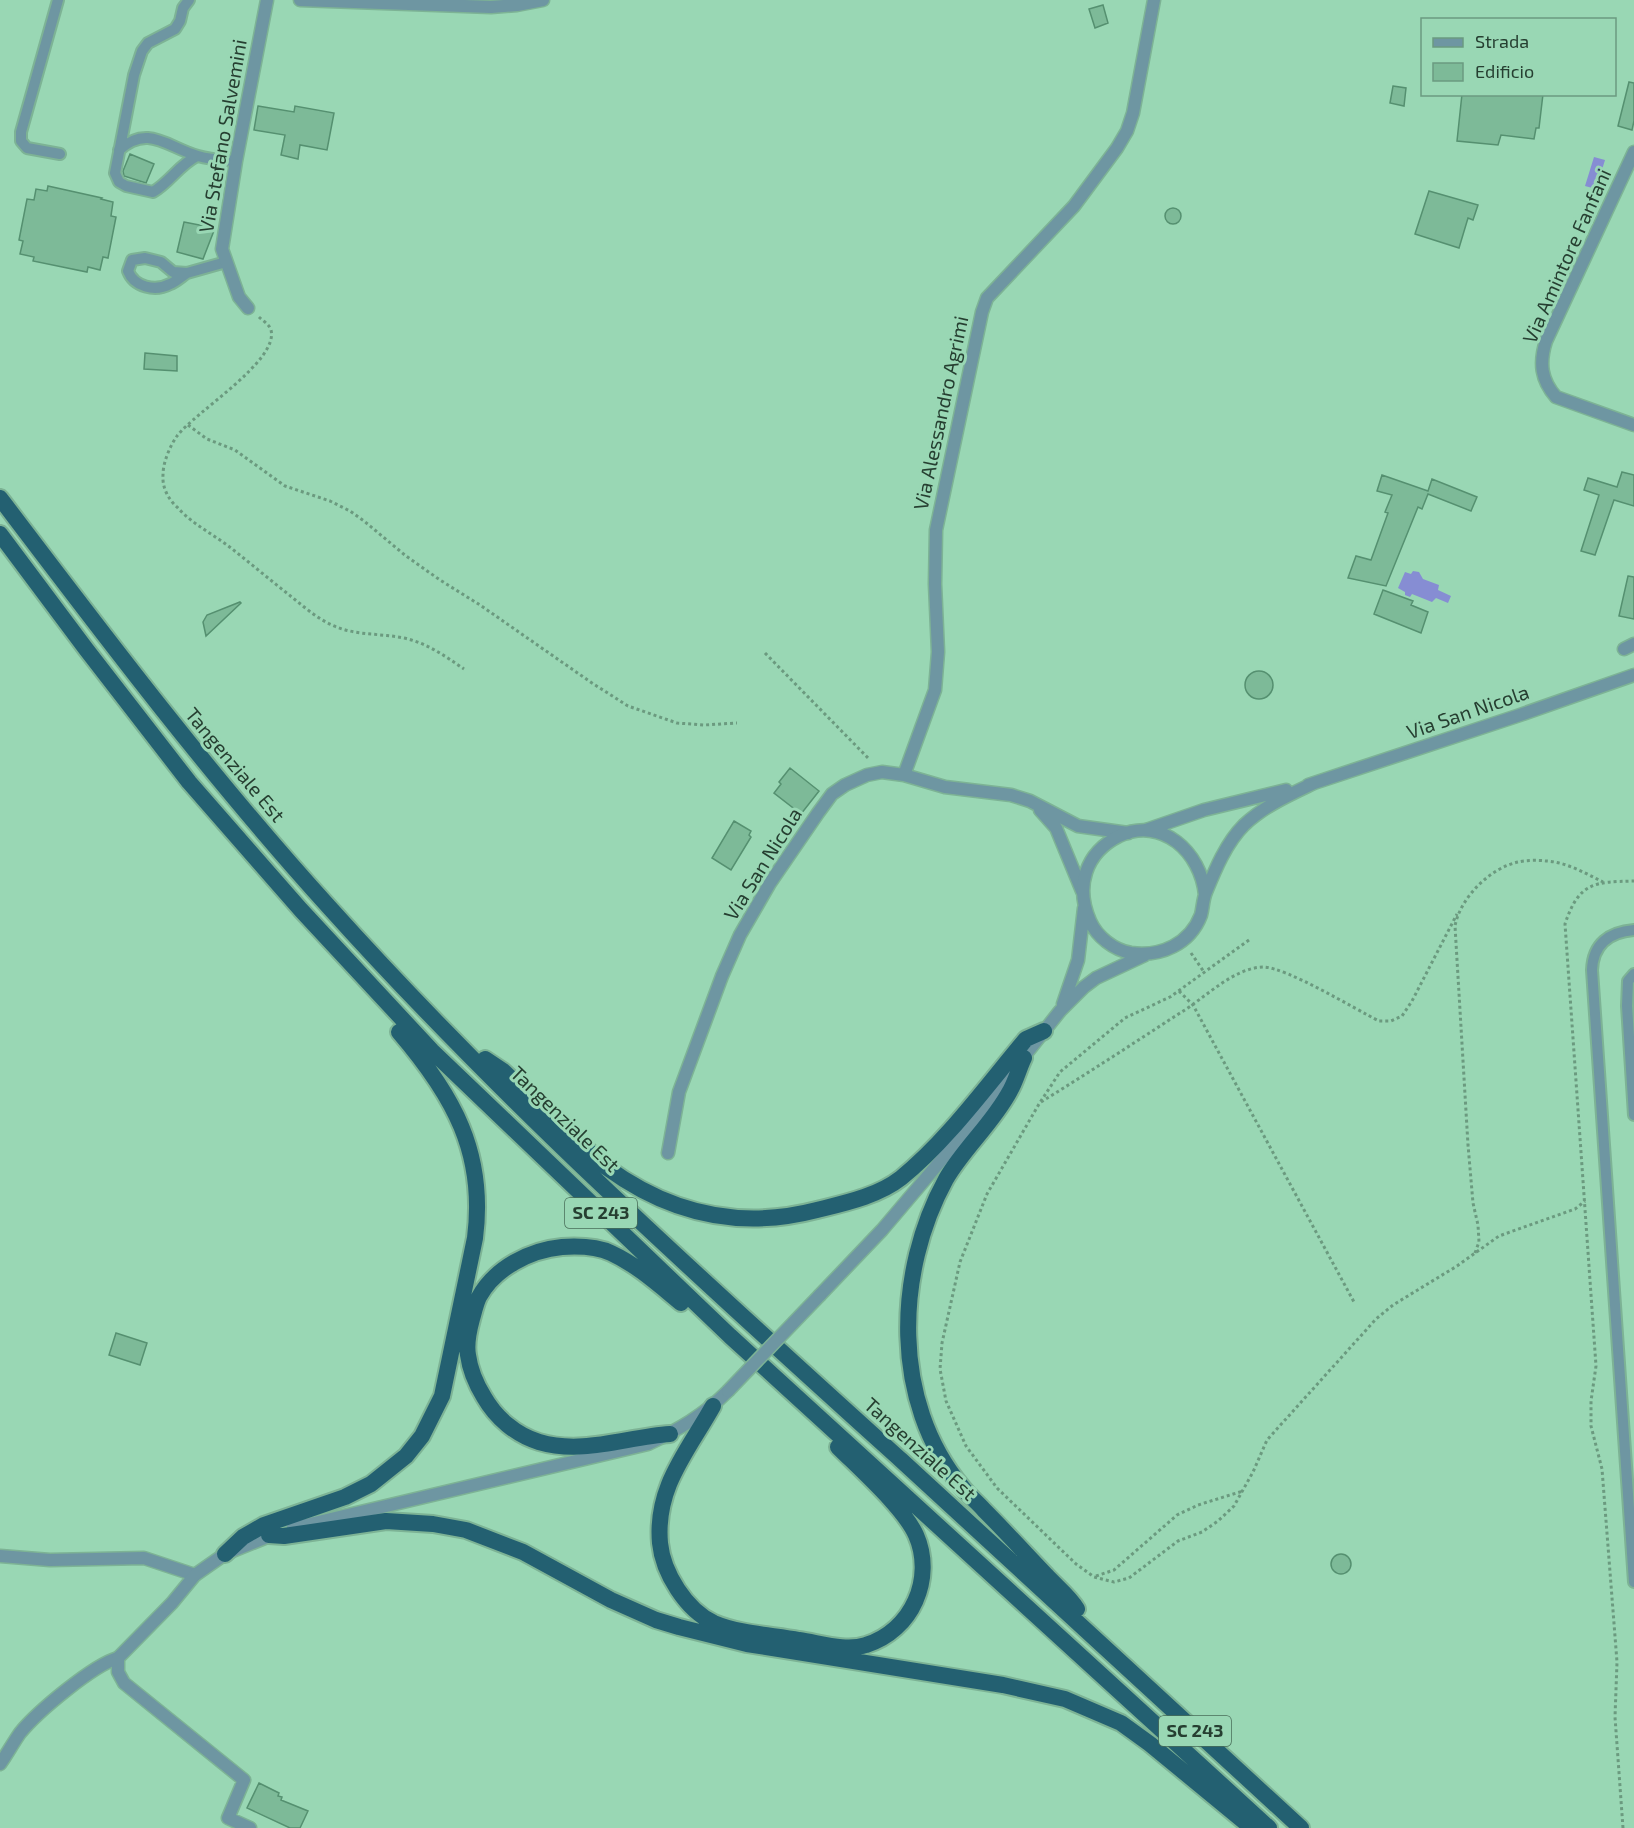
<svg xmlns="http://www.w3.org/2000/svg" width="1634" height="1828" font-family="'Exo 2',sans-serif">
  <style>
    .water { fill: #868dd3 }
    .building { fill: #7dba98; stroke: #559070; stroke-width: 1.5 }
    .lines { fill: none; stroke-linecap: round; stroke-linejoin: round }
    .service-casing { stroke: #7db395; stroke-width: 14 }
    .minor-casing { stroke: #7db395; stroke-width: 15 }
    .tertiary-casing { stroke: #7db395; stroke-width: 15 }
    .trunk-casing { stroke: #7db395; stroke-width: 20 }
    .path { stroke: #6b9a7f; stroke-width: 3; stroke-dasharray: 3 3; stroke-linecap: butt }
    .service { stroke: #6e96a2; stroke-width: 10 }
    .minor { stroke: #6e96a2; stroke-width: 12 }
    .tertiary { stroke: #6e96a2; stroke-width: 12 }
    .trunk { stroke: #236071; stroke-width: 16 }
    .tertiary-bridge-casing { stroke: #7db395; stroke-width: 15; stroke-linecap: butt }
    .tertiary-bridge { stroke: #6e96a2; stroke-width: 12 }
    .labels { text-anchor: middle; stroke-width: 6; stroke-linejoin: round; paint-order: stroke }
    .shield { fill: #99d7b4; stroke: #486d58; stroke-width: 1.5 }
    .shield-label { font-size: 18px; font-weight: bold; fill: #263f31 }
    .street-label { font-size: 20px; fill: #263f31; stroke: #99d7b4 }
  </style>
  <rect width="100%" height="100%" fill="#99d7b4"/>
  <path class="water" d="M 1594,157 L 1605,160 L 1596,189 L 1585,186 Z
    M 1413,571 L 1419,572 L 1423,579 L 1439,585 L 1438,590 L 1451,596 L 1448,603 L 1436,598 L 1432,602 L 1412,594 L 1410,597 L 1405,595 L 1405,592 L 1398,588 L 1405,572 L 1411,574 Z"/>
  <path class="building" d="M 1103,5 L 1108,23 L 1095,28 L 1089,9 Z
    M 1629,82 L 1634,83 L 1634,121 L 1632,130 L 1618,126 Z
    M 1393,86 L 1406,88 L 1404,106 L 1390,103 Z
    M 1462,94 L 1543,94 L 1539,128 L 1536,128 L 1534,139 L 1501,135 L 1498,145 L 1457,141 Z
    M 258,106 L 294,112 L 295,106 L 334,113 L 327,150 L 300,145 L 298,159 L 281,155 L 285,135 L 254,130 Z
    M 130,154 L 154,164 L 146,183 L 124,176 L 123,171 Z
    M 48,186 L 102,198 L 101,199 L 113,202 L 111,216 L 116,217 L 108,258 L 103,257 L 100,270 L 88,267 L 87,272 L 33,261 L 34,257 L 20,254 L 23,241 L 19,240 L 27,199 L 34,200 L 36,189 L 47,191 Z
    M 1429,191 L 1478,205 L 1473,220 L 1468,218 L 1459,248 L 1415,234 Z
    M1165 216a8 8 0 1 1 16 0a8 8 0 1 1-16 0Z
    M 184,222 L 215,228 L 203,259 L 177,252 Z
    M 145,353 L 177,356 L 177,371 L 144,369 Z
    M 1622,472 L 1634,475 L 1634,506 L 1614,500 L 1595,555 L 1581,551 L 1599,495 L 1584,490 L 1588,478 L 1617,487 Z
    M 1382,475 L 1428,491 L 1432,479 L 1477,497 L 1471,511 L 1428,494 L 1422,509 L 1418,507 L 1386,586 L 1348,578 L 1356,556 L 1371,560 L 1388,513 L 1385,512 L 1392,495 L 1377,491 Z
    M 1628,576 L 1634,577 L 1634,619 L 1619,616 Z
    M 1383,590 L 1413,601 L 1411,605 L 1428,612 L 1421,633 L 1374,614 Z
    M 240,602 L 241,603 L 206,636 L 203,622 L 207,615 Z
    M1245 685a14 14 0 1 1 28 0a14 14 0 1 1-28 0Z
    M 790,768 L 819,791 L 801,814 L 774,793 L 781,784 L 779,782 Z
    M 734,821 L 751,831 L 749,835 L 751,837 L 731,870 L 712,858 Z
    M 116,1333 L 147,1343 L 140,1365 L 109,1355 Z
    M1331 1564a10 10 0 1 1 20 0a10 10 0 1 1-20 0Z
    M 259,1783 L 279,1793 L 278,1796 L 282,1797 L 281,1800 L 308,1811 L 300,1828 L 290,1828 L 247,1808 Z"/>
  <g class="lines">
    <defs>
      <path id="service" d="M 58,0 L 21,132 L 21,141 L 27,148 L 60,154
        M 189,0 L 183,8 L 180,21 L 175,29 L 148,43 L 142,51 L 134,75 L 115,173 L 119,182 L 126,186 L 153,192 C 170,182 179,165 197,156
        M 119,150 C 148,124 167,147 198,156 C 211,160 224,160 236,161
        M 187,273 C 182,276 176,282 170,284 C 155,292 134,287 128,271 L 132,260 L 145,258 L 161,262 L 173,272 L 187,273 L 226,262
        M 1634,930 C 1609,932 1593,944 1592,970 L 1634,1582
        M 1634,974 L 1628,981 L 1627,1006 L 1634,1115"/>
      <path id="minor" d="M 300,0 L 491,7 L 517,5 L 543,0
        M 1634,152 L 1546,341 C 1539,363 1541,380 1556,397 L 1634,425
        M 248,308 L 239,297 L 222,249 L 236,161 L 267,0
        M 1624,649 L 1634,644
        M 904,775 L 935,690 L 938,652 L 935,584 L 936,530 L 982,312 L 987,298 L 1074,206 L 1117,148 L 1127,131 L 1133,113 L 1154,0
        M 1040,810 L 1056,828 L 1082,891
        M 668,1153 L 679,1092 L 722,976 L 740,935 L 770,883 L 818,813 L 832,794 L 845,785 L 867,775 L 882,772 L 904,775 L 945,787 L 1011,795 L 1030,801 L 1078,826 L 1128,833
        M 0,1556 L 50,1560 L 144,1558 L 195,1575
        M 0,1764 C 7,1754 13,1743 20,1733 C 37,1712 93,1665 118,1658"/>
      <path id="tertiary" d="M 1308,785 L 1517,716 L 1634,675
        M 1146,830 L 1204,810 L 1286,790
        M 1205,895 C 1201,852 1162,816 1119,836 C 1085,853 1075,887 1090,921 C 1097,937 1114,950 1131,953 C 1161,957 1190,944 1201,915 C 1203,907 1203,899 1206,892 C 1215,870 1226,843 1244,825 C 1264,806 1289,795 1314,783
        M 1063,1004 L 1078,960 L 1084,908
        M 820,1295 L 882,1230 L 949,1151 L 1060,1011 L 1084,987 L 1096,978 L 1145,955
        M 293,1528 L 648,1444 C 678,1430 704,1415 728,1391
        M 250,1828 L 228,1818 L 244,1780 L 124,1683 L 118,1672 L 118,1658 L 172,1603 L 195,1575 L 225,1554 L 277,1533"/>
      <path id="trunk" d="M 0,498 C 106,638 211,777 329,907 C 506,1104 704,1282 901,1460 C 1035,1582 1168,1705 1301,1828
        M 0,534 L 86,649 L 189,782 L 301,910 L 432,1051 L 730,1336 L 1269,1828
        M 1024,1058 C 1019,1068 1016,1081 1010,1091 C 993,1123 964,1148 946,1179 C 895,1272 891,1402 962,1487 C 968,1495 977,1502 984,1510 C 1005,1531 1026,1554 1046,1575 C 1056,1586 1070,1597 1077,1609
        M 485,1059 L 503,1071 C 527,1093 550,1114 573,1136 C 584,1146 595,1158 606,1167 C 670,1214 740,1230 817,1210 C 845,1203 878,1196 901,1178 C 947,1141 988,1084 1026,1039 L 1044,1031
        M 713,1406 C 688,1451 655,1487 660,1543 C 663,1573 686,1610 714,1623 C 740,1634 772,1635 799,1640 C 820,1643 846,1652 866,1645 C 912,1631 935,1578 916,1535 C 904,1508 860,1469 838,1447
        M 670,1434 C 626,1437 583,1455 539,1442 C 516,1435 496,1418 484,1397 C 476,1384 470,1370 468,1355 C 466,1344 469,1330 472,1319 C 474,1312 476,1303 479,1297 C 495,1268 530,1250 562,1247 C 578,1246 596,1246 611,1253 C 637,1265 659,1285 681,1303
        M 269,1535 L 284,1536 L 386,1521 L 433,1524 L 466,1530 L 523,1552 L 611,1600 L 656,1620 L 679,1627 L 747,1644 L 1003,1685 L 1065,1699 L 1121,1723 L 1150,1744 L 1252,1828
        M 225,1554 L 243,1537 L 264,1525 L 345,1497 L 371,1484 L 406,1456 L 422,1436 L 442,1396 L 475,1238 C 486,1153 453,1095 399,1032"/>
    </defs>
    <use href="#service" class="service-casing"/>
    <use href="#minor" class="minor-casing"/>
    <use href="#tertiary" class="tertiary-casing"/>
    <use href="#trunk" class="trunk-casing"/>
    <path class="path" d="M 259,317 C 263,321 269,324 271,330 C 279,361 195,412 177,436 C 170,446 163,462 163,475 C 162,487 168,499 177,507 C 192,524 213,534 231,548 C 250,563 269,579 288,594 C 302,605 316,618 332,625 C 355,636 380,633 404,638 C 427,643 445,656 464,669
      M 188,425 L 207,439 L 235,450 L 285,486 L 330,501 L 350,511 L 364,521 L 406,556 L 440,580 L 480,605 L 592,683 L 628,706 L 677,723 L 704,725 L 737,723
      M 765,653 L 870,760
      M 1249,940 L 1170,997 L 1125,1018 L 1060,1072 L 1039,1104 L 987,1194 L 960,1262 L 942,1343 L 940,1369 L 946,1401 L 966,1446 L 997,1488 L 1076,1564 L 1094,1577 L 1114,1582 L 1129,1578 L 1178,1541 L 1202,1532 L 1218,1521 L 1234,1506 L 1253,1472 L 1267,1440 L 1376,1319 L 1393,1305 L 1457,1266 L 1499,1236 L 1575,1209 L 1585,1201
      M 1191,953 L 1204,972
      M 1179,991 L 1193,1005 L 1354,1302
      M 1041,1102 C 1088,1073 1134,1043 1180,1013 C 1205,998 1233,968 1263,967 C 1286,967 1355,1009 1379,1021 L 1391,1021 L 1402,1016 L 1412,1001 L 1457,914
      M 1475,1253 L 1479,1242 L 1478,1225 L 1473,1203 L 1468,1145 L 1455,926 C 1460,898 1490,868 1518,862 C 1526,860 1538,860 1546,861 C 1566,862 1585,873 1603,882
      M 1096,1576 L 1114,1570 L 1177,1515 L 1198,1505 L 1243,1491
      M 1623,1828 L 1615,1717 L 1617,1662 L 1602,1469 L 1591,1426 L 1591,1401 L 1596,1366 L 1565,924 C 1579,882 1594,882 1634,881"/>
    <use href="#service" class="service"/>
    <use href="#minor" class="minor"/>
    <use href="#tertiary" class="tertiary"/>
    <use href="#trunk" class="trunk"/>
    <defs>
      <path id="tertiary-bridge" d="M 728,1391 L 820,1295"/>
    </defs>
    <use href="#tertiary-bridge" class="tertiary-bridge-casing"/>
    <use href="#tertiary-bridge" class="tertiary-bridge"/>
  </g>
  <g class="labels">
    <g class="shield">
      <rect x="565" y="1198" width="72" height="30" rx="4.5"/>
      <rect x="1159" y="1716" width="72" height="30" rx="4.5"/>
    </g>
    <g class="shield-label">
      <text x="601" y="1219">SC 243</text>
      <text x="1195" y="1737">SC 243</text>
    </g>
    <g class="street-label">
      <text transform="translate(223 136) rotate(-80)" y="7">Via Stefano Salvemini</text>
      <text transform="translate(1567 256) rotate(-66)" y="7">Via Amintore Fanfani</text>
      <text transform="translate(941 413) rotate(-78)" y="7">Via Alessandro Agrimi</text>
      <text transform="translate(1468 712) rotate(-19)" y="7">Via San Nicola</text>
      <text transform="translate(235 765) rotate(50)" y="7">Tangenziale Est</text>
      <text transform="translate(763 864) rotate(-58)" y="7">Via San Nicola</text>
      <text transform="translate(565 1119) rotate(44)" y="7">Tangenziale Est</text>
      <text transform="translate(920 1449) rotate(42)" y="7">Tangenziale Est</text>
    </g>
  </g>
  <rect x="1421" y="18" width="195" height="78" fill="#99d7b4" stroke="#6b9a80" stroke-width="1.5"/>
  <rect x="1433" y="38" width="30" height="9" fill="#6e96a2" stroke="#6b9a80" stroke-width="1.5"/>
  <text x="1475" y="48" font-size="18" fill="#263f31">Strada</text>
  <rect x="1433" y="63" width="30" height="18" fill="#7dba98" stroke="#6b9a80" stroke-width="1.5"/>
  <text x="1475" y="78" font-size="18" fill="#263f31">Edificio</text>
</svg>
